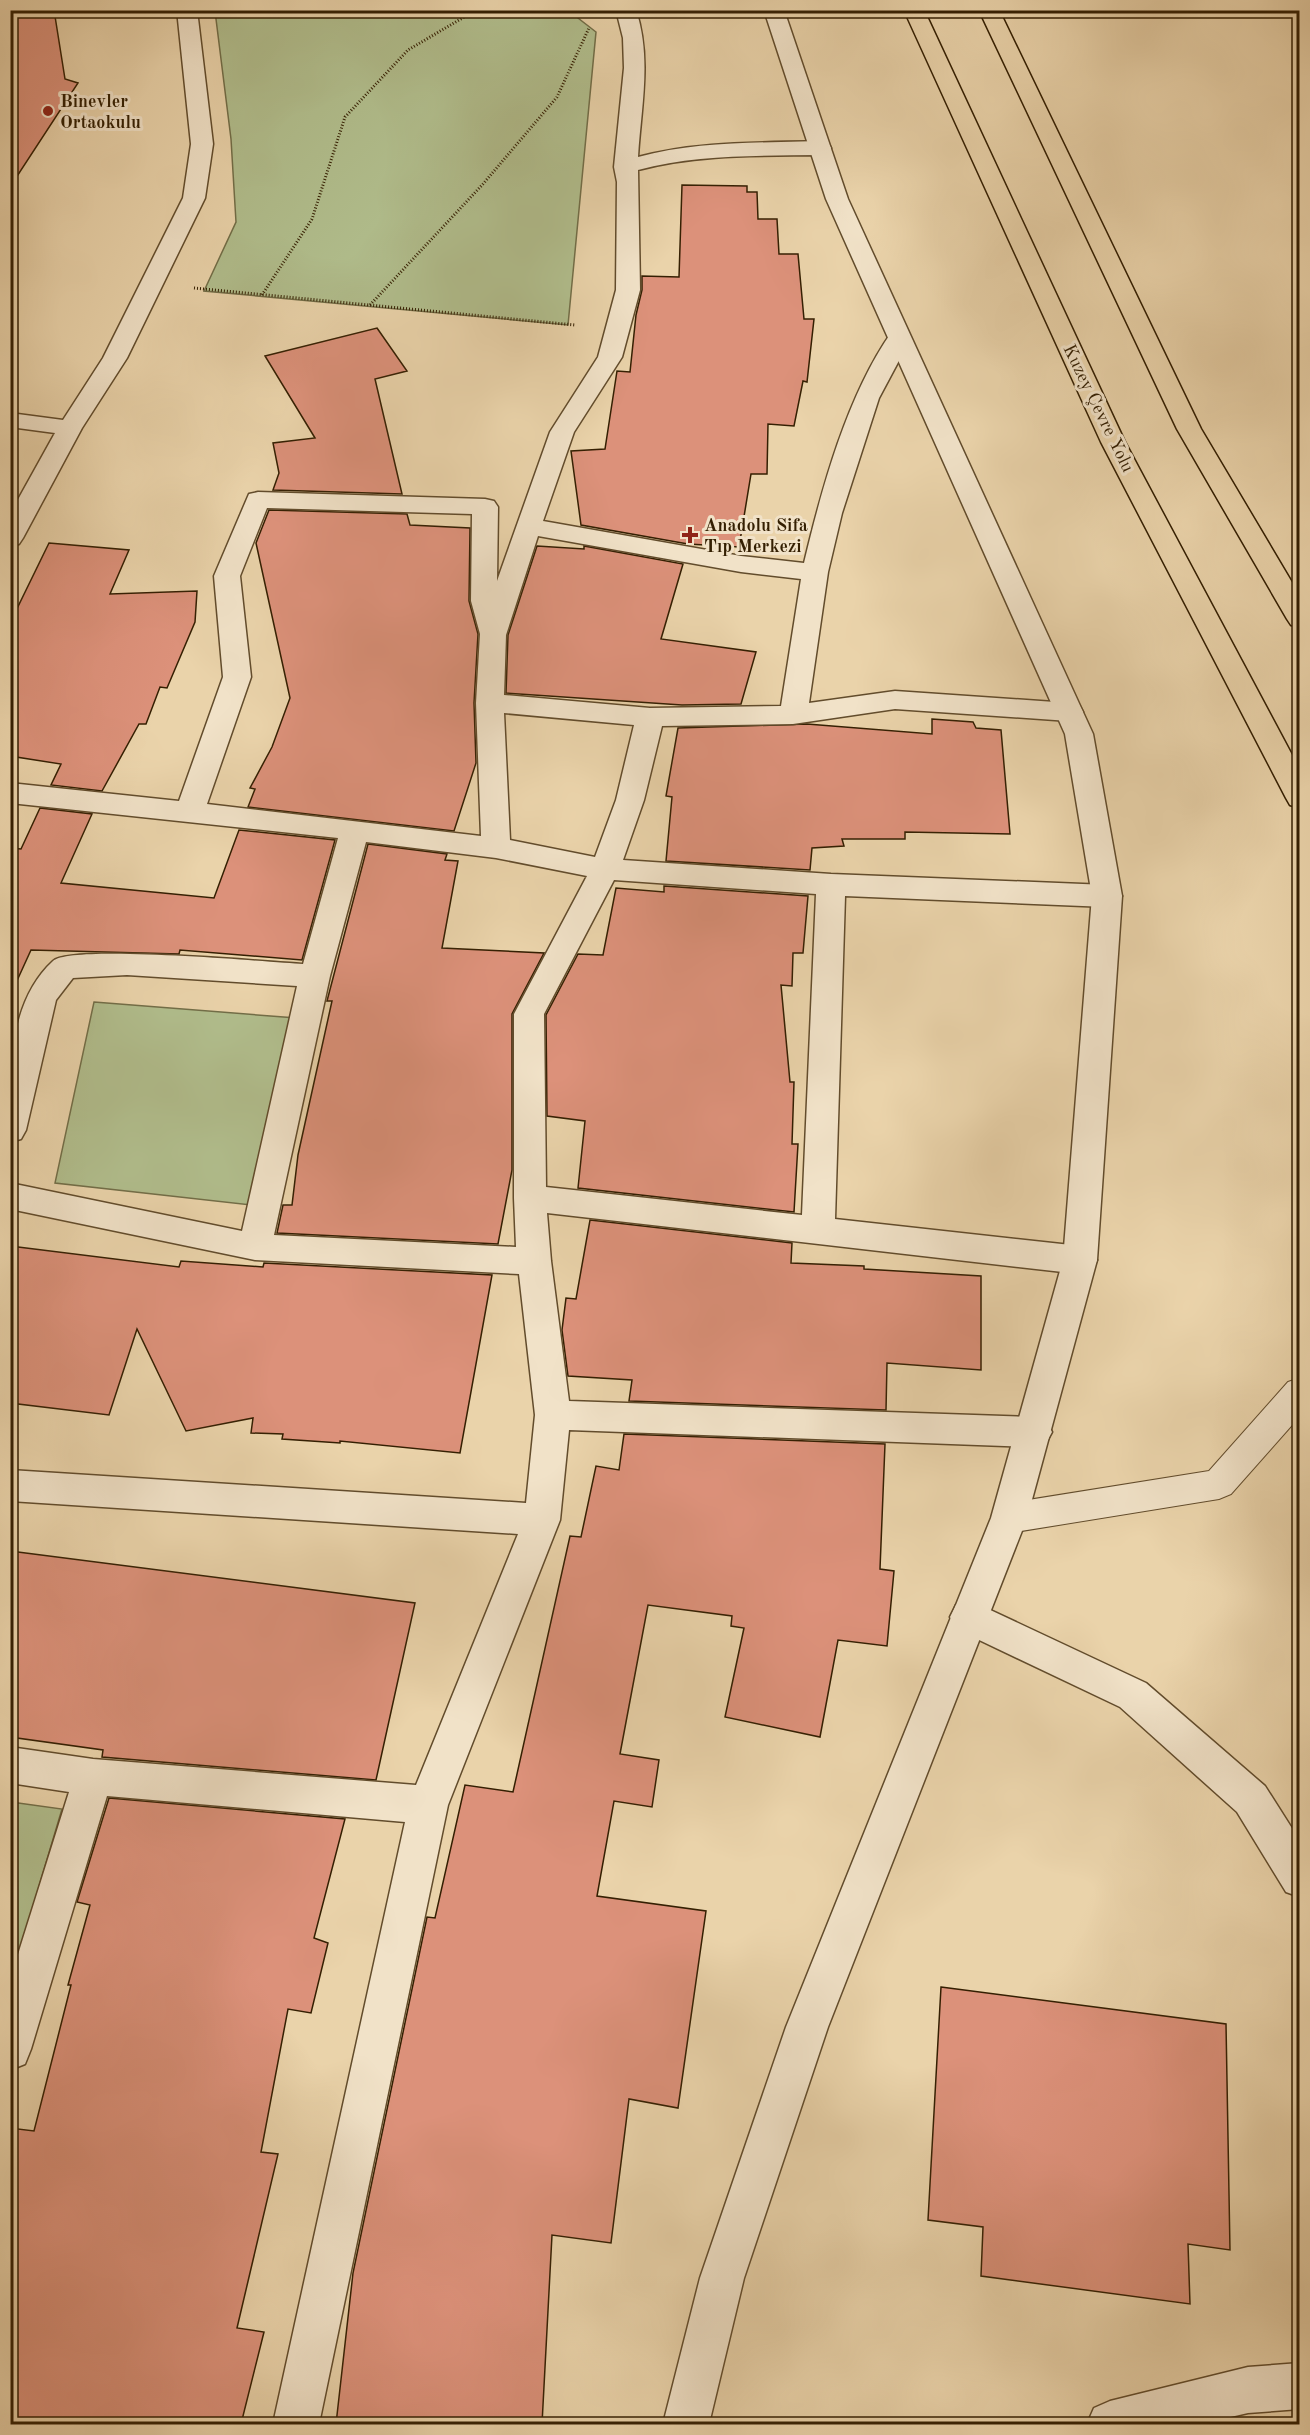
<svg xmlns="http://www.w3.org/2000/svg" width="1310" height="2435" font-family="'Old Standard TT',serif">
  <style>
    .green { fill: #b1be8d; stroke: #726e48; stroke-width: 1.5 }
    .building { fill: #dc917a; stroke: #341f02; stroke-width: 1.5 }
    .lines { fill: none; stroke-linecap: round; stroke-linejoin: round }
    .service-casing { stroke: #624c2c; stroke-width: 2 }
    .minor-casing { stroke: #624c2c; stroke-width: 3 }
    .tertiary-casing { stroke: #624c2c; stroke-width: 3 }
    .primary-casing { stroke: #341f02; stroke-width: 3 }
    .path { stroke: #341f02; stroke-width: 3; stroke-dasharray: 1 2; stroke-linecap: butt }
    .service { fill: #f1e2c8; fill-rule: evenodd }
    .minor { fill: #f1e2c8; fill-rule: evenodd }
    .tertiary { fill: #f1e2c8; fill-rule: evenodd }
    .primary { fill: #ead3aa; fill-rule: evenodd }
    .poi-dot { fill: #8f2418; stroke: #f1e2c8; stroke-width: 2 }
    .labels { text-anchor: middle; stroke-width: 6; stroke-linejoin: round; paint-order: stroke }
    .far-poi-label { font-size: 18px; font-weight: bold; fill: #341f02; stroke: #f1e2c8; text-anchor: start }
    .far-street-label { font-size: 18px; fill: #341f02; stroke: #f1e2c8 }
  </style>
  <rect width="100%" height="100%" fill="#ead3aa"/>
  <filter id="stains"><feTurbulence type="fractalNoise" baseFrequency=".00333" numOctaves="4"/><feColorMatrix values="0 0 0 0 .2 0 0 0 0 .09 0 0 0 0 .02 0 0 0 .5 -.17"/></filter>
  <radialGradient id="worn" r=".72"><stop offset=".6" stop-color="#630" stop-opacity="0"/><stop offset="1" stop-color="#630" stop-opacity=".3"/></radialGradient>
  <path class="green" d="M 215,11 L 508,11 L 574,15 L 596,32 L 568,325 L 204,291 L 236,222 L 231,139 Z
    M 94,1002 L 296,1018 L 251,1205 L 55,1183 Z
    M 11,1802 L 62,1809 L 11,1981 Z"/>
  <path class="building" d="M 10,10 L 54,10 L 65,79 L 78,83 L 10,187 Z
    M 682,185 L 747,186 L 747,192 L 757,192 L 758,219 L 777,219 L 779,254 L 798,254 L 804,319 L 814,319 L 807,382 L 803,381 L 794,426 L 768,424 L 767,474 L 751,474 L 739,547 L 688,544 L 581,525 L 571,451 L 605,449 L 617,371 L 630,372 L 636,315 L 642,290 L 642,276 L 679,277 Z
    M 377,328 L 407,371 L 375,379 L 402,494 L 273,490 L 279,473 L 273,443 L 315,438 L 265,356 Z
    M 269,510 L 407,514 L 410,525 L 470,528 L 469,601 L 478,634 L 474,703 L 476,763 L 454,831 L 248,807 L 255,789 L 250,788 L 272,747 L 290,698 L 256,543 Z
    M 49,543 L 129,550 L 110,594 L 197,591 L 195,622 L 167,688 L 160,687 L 146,724 L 139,724 L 102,791 L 51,785 L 61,764 L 10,756 L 10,623 Z
    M 537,546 L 584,549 L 584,546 L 683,564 L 661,639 L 756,652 L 741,704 L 682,705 L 506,693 L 508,635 Z
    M 932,719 L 973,722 L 976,728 L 1001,730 L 1010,834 L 905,832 L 905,839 L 842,839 L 844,846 L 812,848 L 810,870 L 666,861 L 672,797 L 666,796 L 678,728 L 807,724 L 932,734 Z
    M 40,808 L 92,814 L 61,883 L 214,898 L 239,830 L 335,840 L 302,960 L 180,950 L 179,954 L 31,950 L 10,996 L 10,848 L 21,849 Z
    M 368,844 L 447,854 L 445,860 L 458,861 L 442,948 L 544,953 L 512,1014 L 512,1170 L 498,1244 L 277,1233 L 283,1205 L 292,1205 L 298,1155 L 332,1001 L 327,1001 Z
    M 664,886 L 808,896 L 803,953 L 793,953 L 792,986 L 781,985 L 790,1082 L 794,1082 L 792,1144 L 798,1144 L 794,1212 L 578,1188 L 585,1121 L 547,1116 L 546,1015 L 578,954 L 603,955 L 616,888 L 664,892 Z
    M 590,1220 L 792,1243 L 791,1263 L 864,1266 L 864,1269 L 981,1276 L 981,1370 L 887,1363 L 886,1410 L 629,1401 L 632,1380 L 568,1376 L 562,1330 L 566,1298 L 576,1299 Z
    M 10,1246 L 179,1267 L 181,1261 L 263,1267 L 264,1263 L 492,1275 L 460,1453 L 340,1441 L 340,1443 L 282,1439 L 283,1434 L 251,1433 L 253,1418 L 186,1431 L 137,1329 L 109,1415 L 10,1403 Z
    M 624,1434 L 885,1444 L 880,1569 L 894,1571 L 887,1646 L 838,1640 L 820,1737 L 725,1717 L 744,1628 L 731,1626 L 732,1616 L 648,1605 L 620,1754 L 659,1760 L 652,1807 L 614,1801 L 597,1896 L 706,1911 L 678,2108 L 629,2099 L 611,2243 L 552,2235 L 542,2424 L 336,2424 L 353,2273 L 427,1917 L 435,1918 L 465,1785 L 513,1792 L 570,1536 L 581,1537 L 596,1466 L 619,1470 Z
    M 10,1551 L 415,1603 L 376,1780 L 102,1757 L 103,1750 L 10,1737 Z
    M 109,1798 L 345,1819 L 314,1938 L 328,1943 L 311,2013 L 288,2009 L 261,2152 L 278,2154 L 237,2328 L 264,2332 L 241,2424 L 10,2424 L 10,2128 L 34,2131 L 71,1985 L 68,1985 L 90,1905 L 77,1902 Z
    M 941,1987 L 1226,2024 L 1230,2250 L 1188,2244 L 1190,2304 L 981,2276 L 983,2227 L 928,2220 Z"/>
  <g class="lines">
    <defs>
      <path id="service" d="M 1300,1378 L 1300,1416 L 1231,1494 L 1219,1499 L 1009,1533 L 997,1529 L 992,1518 L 997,1507 L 1009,1503 L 1209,1471 L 1288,1382 Z"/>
      <path id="minor" d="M 177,10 L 197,10 L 213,144 L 205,198 L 127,358 L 82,428 L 23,538 L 19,544 L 10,546 L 10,514 L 55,433 L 10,427 L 10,413 L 63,420 L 103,358 L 183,198 L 191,144 Z
        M 616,10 L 636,10 C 652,59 641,107 638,157 C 697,141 759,143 820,141 L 828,143 L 831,148 L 828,153 L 820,155 C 759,156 697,154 638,170 L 640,290 L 622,357 L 574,432 L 543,521 L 741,556 L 804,563 C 822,488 847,396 891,333 L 899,331 L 907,333 L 911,338 L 879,398 L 842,513 L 828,572 L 809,703 L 895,691 L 1069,703 L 1079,705 L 1083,712 L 1079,719 L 1069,721 L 895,709 L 793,724 L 662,726 L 644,800 L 623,860 L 831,874 L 1107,885 L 1117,888 L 1122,896 L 1117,904 L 1107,907 L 845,896 L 835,1219 L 1080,1246 L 1092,1250 L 1097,1260 L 1092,1270 L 1080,1274 L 547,1213 L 551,1261 L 569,1401 L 1034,1417 L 1046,1421 L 1052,1432 L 1046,1443 L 1034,1447 L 569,1430 L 560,1520 L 448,1805 L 319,2424 L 273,2424 L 405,1822 L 107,1796 L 31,2049 L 25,2064 L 10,2070 L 10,1980 L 69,1792 L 10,1783 L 10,1747 L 93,1759 L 416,1785 L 518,1534 L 10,1501 L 10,1470 L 526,1503 L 535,1415 L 519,1274 L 255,1260 L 10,1209 L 10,1183 L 242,1231 L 297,986 L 127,975 L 73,978 L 56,1000 L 26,1130 L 21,1139 L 10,1142 C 10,1083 5,1005 53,961 C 71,944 267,962 303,964 L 338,838 L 10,803 L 10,783 L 179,801 L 223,677 L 214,576 L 249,494 L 258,492 L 485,499 L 494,501 L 498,507 L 497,581 L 550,432 L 598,357 L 616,290 L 617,182 L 614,167 L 624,68 L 623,38 ZM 267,508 L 472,514 L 471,601 L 480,634 L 476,703 L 481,836 L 207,804 L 251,677 L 240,576 ZM 538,536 L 741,572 L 801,579 L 781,706 L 650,708 L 504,695 L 506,635 ZM 504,713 L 634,725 L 616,800 L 595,857 L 510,840 ZM 366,842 L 496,858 L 587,876 L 514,1014 L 514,1198 L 516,1247 L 274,1235 L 330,976 ZM 614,880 L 816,894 L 802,1215 L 546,1187 L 544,1014 Z
        M 969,1600 L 1146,1683 L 1265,1786 L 1300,1841 L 1300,1897 L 1286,1892 L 1237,1812 L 1120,1707 L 956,1629 L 950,1617 L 956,1605 Z
        M 1300,2363 L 1300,2409 L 1248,2413 L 1200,2424 L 1087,2424 L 1094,2408 L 1110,2401 L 1248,2367 Z"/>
      <path id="tertiary" d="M 764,10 L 784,10 L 848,199 L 1093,734 L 1122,896 L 1097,1260 L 1027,1518 L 828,2027 L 744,2278 L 709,2424 L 663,2424 L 700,2278 L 786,2027 L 991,1518 L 1063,1260 L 1092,896 L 1065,734 L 826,199 Z"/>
      <path id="primary" d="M 904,10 L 924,10 L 1125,442 L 1300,770 L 1300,808 L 1290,805 L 1286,798 L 1101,442 Z
        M 979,10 L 999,10 L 1201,429 L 1300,596 L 1300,627 L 1291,625 L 1287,619 L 1177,429 Z"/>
    </defs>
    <use href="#service" class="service-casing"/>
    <use href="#minor" class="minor-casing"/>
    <use href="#tertiary" class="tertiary-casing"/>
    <use href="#primary" class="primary-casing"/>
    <path class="path" d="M 194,288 L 575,325
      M 262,295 L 312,219 L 345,117 L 408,50 L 476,10
      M 370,305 L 483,184 L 557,97 L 589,28"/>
    <use href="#service" class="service"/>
    <use href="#minor" class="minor"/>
    <use href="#tertiary" class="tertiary"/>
    <use href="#primary" class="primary"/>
  </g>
  <g class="poi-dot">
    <circle cx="48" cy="111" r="6"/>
    <path d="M687 526h6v6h6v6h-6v6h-6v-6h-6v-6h6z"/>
  </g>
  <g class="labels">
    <g class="far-poi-label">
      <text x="60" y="107">Binevler<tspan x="60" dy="21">Ortaokulu</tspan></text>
      <text x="704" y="531">Anadolu Sifa<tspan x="704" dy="21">Tıp Merkezi</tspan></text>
    </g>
    <g class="far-street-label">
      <text transform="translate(1099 408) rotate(64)" y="6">Kuzey Çevre Yolu</text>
    </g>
  </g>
  <rect width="1310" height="2435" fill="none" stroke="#ead3aa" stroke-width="36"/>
  <rect x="12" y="12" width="1286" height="2411" fill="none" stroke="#341f02" stroke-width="3"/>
  <rect x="18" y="18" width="1274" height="2399" fill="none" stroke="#341f02" stroke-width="1.5"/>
  <rect width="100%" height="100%" filter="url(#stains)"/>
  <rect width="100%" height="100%" fill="url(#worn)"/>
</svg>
